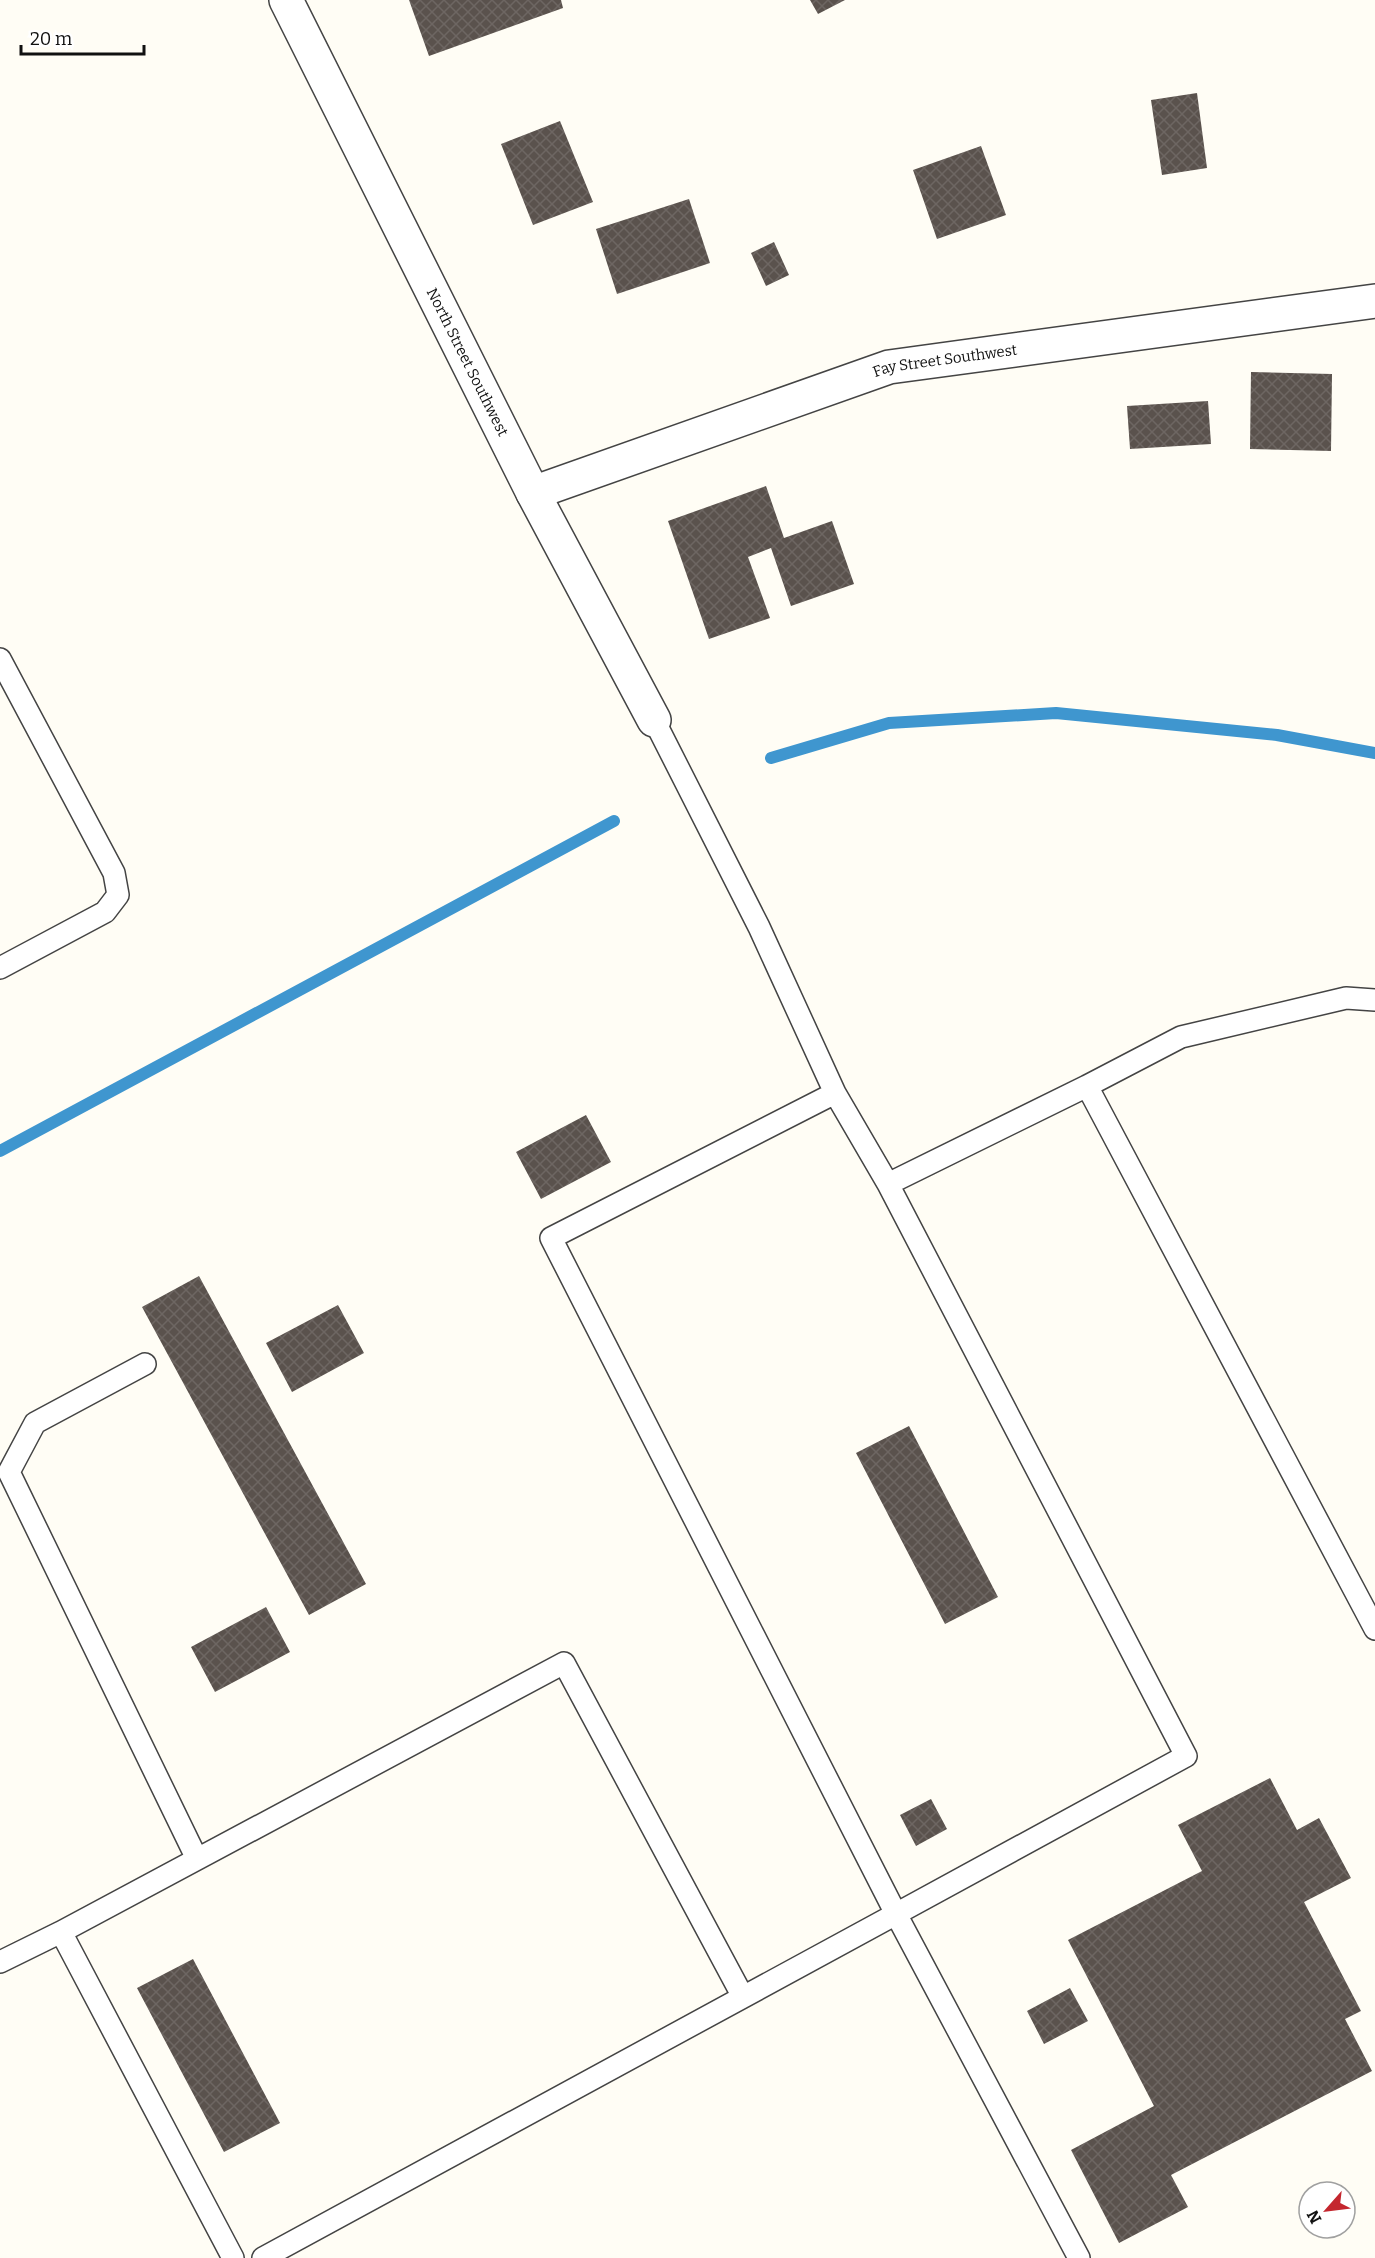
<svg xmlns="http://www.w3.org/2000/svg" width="1375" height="2258" font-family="Bitter,serif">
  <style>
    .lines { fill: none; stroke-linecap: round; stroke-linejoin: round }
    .stream { stroke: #3f96cf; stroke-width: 12 }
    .building { fill: url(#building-cross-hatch) }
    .lane-casing { stroke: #444; stroke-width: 24 }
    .street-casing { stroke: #444; stroke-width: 36 }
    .lane { stroke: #fff; stroke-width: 21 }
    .street { stroke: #fff; stroke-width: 33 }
    .labels { text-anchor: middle; stroke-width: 6; stroke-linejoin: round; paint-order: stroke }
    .street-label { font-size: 15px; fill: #111; stroke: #fff }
  </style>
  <defs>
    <pattern id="building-cross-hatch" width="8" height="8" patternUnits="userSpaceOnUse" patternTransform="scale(1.5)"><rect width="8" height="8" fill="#5a524d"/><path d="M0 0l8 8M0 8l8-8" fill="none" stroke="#6d6662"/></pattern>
  </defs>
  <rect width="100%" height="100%" fill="#fffdf5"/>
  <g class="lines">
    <path class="stream" d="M 771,758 L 889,723 L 1056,713 L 1277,735 L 1375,753
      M 0,1151 L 614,821"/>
  </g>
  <path class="building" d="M 409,0 L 561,0 L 563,8 L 429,56 Z
    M 810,0 L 845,0 L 818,14 Z
    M 1197,93 L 1207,168 L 1162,175 L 1151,100 Z
    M 560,121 L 593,202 L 533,225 L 501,144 Z
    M 981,146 L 1006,215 L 937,239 L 913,170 Z
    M 689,199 L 710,263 L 617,294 L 596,229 Z
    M 774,242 L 789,275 L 766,286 L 751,253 Z
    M 1251,372 L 1332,374 L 1331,451 L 1250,449 Z
    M 1208,401 L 1211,444 L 1130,449 L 1127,406 Z
    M 766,486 L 784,538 L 832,521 L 854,584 L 791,606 L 771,548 L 748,557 L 770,618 L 709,639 L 668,521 Z
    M 586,1115 L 611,1162 L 541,1199 L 516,1152 Z
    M 199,1276 L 366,1584 L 309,1615 L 142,1307 Z
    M 338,1305 L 364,1353 L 292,1392 L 266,1343 Z
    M 909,1426 L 998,1597 L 945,1624 L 856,1453 Z
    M 266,1607 L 290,1652 L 215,1692 L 191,1647 Z
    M 1270,1778 L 1297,1830 L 1319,1818 L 1351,1878 L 1304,1902 L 1361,2011 L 1345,2019 L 1372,2071 L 1171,2175 L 1188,2207 L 1119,2243 L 1071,2150 L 1154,2106 L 1068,1940 L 1202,1871 L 1178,1825 Z
    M 931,1799 L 947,1829 L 916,1846 L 900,1815 Z
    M 193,1959 L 280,2123 L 224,2152 L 137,1988 Z
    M 1070,1988 L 1088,2021 L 1044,2044 L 1027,2011 Z"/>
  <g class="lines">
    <defs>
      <path id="lane" d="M 0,659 L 114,873 L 118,895 L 105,912 L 0,968
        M 1087,1086 L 1181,1037 L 1346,998 L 1375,1000
        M 835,1093 L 888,1184 L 1087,1086 L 1375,1629
        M 888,1184 L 1186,1756 L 896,1914 L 1079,2258
        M 145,1364 L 35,1423 L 9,1472 L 197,1859
        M 61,1932 L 564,1663 L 743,1997
        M 0,1962 L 61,1932 L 233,2258
        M 263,2258 L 896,1914 L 551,1238 L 835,1093 L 759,927 L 654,720"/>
      <g id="street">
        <path id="s1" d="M 286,0 L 533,493 L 654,720"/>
        <path id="s2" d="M 533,493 L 889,367 L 1375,301"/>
      </g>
    </defs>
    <use href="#lane" class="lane-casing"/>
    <use href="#street" class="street-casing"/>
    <use href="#lane" class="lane"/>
    <use href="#street" class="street"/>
  </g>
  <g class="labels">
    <g class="street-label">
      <text dy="5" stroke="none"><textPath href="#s2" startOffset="434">Fay Street Southwest</textPath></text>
      <text dy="5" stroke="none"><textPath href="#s1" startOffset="405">North Street Southwest</textPath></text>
    </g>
  </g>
  <g transform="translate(1327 2210) rotate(242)"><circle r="28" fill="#ffffff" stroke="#a0a0a0" stroke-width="1.5"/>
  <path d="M0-4.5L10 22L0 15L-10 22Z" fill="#c4262e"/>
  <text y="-9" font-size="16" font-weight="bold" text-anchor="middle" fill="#111111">N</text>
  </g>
  <path d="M21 45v9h123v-9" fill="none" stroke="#111111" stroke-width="3"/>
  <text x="30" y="45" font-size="18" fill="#111111" stroke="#ffffff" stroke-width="4.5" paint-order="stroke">20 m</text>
</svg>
